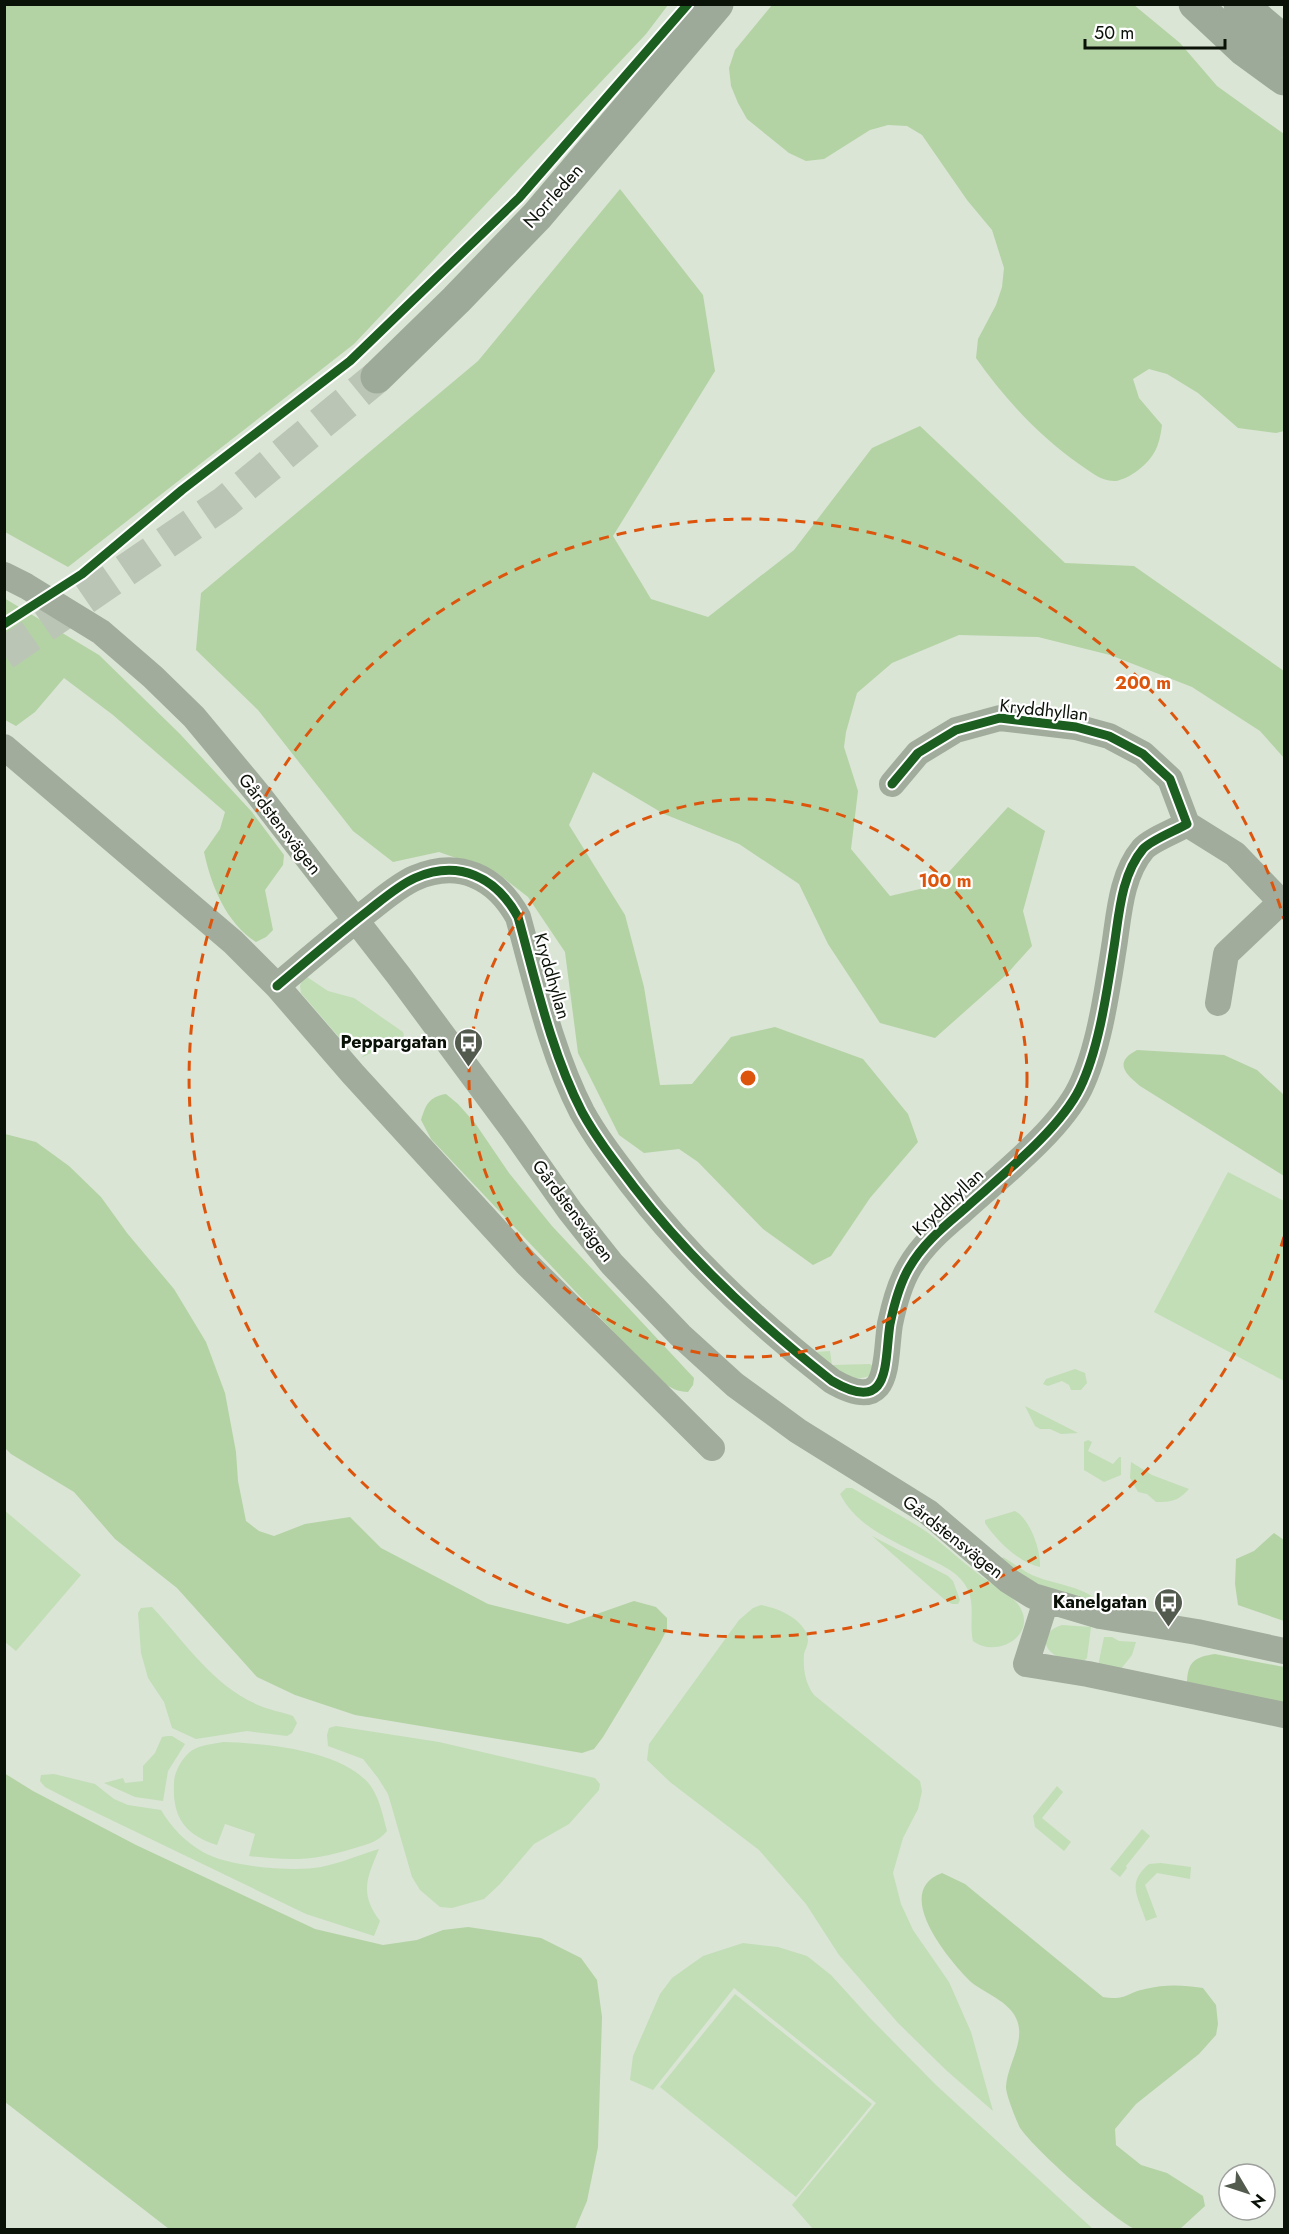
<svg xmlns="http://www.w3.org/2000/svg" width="1289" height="2234" font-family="Jost,sans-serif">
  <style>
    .green { fill: #c2deb6 }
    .forest { fill: #b3d3a4 }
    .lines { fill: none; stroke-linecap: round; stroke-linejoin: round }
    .highway-tunnel { stroke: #bbc5b6; stroke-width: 33; stroke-dasharray: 33 16; stroke-linecap: butt }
    .minor { stroke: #a1ac9c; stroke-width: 26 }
    .highway { stroke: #9eaa99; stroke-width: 33 }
    .cycleway-casing { stroke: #fff; stroke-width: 13 }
    .cycleway { stroke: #1b5e20; stroke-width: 9 }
    .ring { fill: none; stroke: #dd550c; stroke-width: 3; stroke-dasharray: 10 8 }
    .labels { text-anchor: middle; stroke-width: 4.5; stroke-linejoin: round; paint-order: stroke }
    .street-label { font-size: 18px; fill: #0a1107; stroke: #fff }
    .poi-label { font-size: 18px; font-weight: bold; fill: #0a1107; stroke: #fff; text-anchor: end }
    .centre { fill: #dd550c; stroke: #fff; stroke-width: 3 }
    .ring-label { font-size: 18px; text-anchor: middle; font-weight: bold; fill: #dd550c; stroke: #fff; stroke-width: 4.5; stroke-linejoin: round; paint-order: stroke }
  </style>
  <rect width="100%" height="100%" fill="#dae5d5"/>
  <path class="green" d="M 303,977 L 307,977 L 328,991 L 354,998 L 403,1032 L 404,1036 L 361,1058 L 368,1051 L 354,1036 L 344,1043 L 301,993 L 300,986 Z
    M 1228,1172 L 1284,1201 L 1284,1381 L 1154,1312 Z
    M 830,1351 L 832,1365 L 870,1364 L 874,1367 L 869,1376 C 847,1384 831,1368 813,1356 L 816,1352 Z
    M 1075,1369 L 1085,1373 L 1087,1383 L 1081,1390 L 1071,1390 L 1069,1385 L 1062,1381 L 1048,1386 L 1043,1384 L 1046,1379 Z
    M 1025,1406 L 1078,1433 L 1061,1434 L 1050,1429 L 1040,1429 L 1035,1426 Z
    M 1088,1440 L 1092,1442 L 1088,1451 L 1113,1464 L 1119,1457 L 1121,1457 L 1121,1475 L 1104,1482 L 1084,1470 L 1084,1442 Z
    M 1131,1462 L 1152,1475 L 1189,1489 C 1178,1501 1172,1502 1156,1502 L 1147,1494 L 1138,1492 L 1130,1478 Z
    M 846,1488 L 852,1488 C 877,1503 903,1516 927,1532 C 944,1545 960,1560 977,1573 C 989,1583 1007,1591 1017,1603 C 1041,1633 998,1660 973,1641 C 969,1624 975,1606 968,1590 C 960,1572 941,1565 925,1557 C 893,1541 857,1527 840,1494 Z
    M 4,1510 L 81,1575 L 16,1651 L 5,1642 Z
    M 1015,1511 C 1030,1519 1041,1550 1040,1567 C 1019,1563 996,1540 985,1523 L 985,1520 Z
    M 872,1536 L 948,1576 L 953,1581 L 960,1600 L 958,1604 L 952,1604 L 945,1600 Z
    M 1003,1557 C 1013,1563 1022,1570 1032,1575 C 1051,1584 1085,1586 1098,1602 L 1054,1591 L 1033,1582 L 1000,1561 Z
    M 761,1605 C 779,1608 806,1620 808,1640 C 808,1645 805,1650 804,1654 C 803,1669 805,1683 814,1695 L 920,1781 L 922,1791 L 918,1809 L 903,1838 L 893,1873 L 901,1904 L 913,1930 L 949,1982 L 971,2032 L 993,2111 L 947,2071 L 898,2023 L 839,1955 L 806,1904 L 759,1850 L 670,1782 L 647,1760 L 649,1744 L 739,1620 L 753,1608 Z
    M 152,1607 C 185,1642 212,1685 258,1705 C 269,1710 282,1712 293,1716 L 297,1723 L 292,1733 L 287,1736 L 247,1731 L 196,1739 L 172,1728 L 164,1702 L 148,1678 L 141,1653 L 138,1613 L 141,1608 Z
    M 1062,1625 L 1091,1627 L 1087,1658 L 1082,1663 C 1075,1661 1066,1660 1059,1657 C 1039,1649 1043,1630 1062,1625 Z
    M 1104,1637 L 1112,1637 L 1119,1641 L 1136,1642 L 1132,1655 L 1121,1669 L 1098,1666 Z
    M 336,1726 L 439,1742 L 595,1778 L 600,1784 L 599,1790 L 569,1824 L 534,1844 L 500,1884 L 484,1899 L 452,1908 L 440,1907 L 420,1890 L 412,1877 L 388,1794 L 378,1778 L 363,1759 L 328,1746 L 327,1735 L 329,1728 Z
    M 167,1736 L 172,1736 L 185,1744 L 168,1771 L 163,1801 L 135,1797 L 104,1783 L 123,1778 L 125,1783 L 143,1781 L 143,1766 L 155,1753 L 162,1737 Z
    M 223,1742 C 264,1743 347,1750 372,1788 C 380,1801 383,1816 387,1831 C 378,1842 368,1844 355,1848 C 314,1861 292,1861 249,1856 L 255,1834 L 225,1824 L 217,1845 C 185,1835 172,1817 174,1783 C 174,1772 182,1758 191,1751 C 200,1745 212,1744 223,1742 Z
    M 54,1774 L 95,1784 L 114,1799 L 128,1805 L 161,1810 C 171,1827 185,1842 203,1852 C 228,1867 293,1872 321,1867 C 341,1863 359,1855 379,1849 C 367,1878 359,1893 380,1921 L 374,1936 L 306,1914 L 74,1802 L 45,1787 L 40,1781 L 41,1775 Z
    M 1057,1786 L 1063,1792 L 1042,1818 L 1071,1842 L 1064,1851 L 1035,1827 L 1033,1816 Z
    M 1142,1829 L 1150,1836 L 1126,1866 L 1127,1868 L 1120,1877 L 1110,1869 Z
    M 1161,1863 L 1191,1867 L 1190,1879 L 1157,1873 L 1145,1885 L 1157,1917 L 1146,1921 C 1138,1897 1126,1883 1149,1864 Z
    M 743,1943 L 778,1947 L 807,1956 L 831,1975 L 870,2018 L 936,2085 L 1093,2229 L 813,2229 L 792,2205 L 876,2103 L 734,1988 L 653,2090 L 630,2080 L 633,2056 L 660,1994 L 672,1978 L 703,1956 Z
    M 735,1994 L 872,2104 L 796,2197 L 660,2087 Z"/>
  <path class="forest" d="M 5,4 L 668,4 L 668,5 L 646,34 L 354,344 L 68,567 L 5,532 Z
    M 772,5 L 1134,5 L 1180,43 L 1217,86 L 1284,134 L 1284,431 L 1276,433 L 1238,428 L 1198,393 L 1167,374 L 1149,369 L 1133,379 L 1139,398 L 1162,425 C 1159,447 1155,457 1137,471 C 1132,475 1122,480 1116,481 C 1101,482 1090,471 1079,464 C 1038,435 1005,399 976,358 L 978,339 L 996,305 L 1002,287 L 1004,268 L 992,230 L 967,200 L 922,135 L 907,126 L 888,125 L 870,130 L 824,159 L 806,161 L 789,153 L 747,119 L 738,103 L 731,86 L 729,68 L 735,50 Z
    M 620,189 L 703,295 L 715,371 L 613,536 L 651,599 L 708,617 L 794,550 L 872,448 L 920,426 L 1065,563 L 1134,566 L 1284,671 L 1284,758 L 1260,731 L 1192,687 L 1110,655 L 1038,637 L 959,635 L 892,663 L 857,693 L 846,732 L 844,747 L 858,791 L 851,849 L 890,896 L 937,885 L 1008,807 L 1045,831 L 1023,911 L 1032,946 L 1006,975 L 935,1038 L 880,1023 L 828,944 L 799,884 L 739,844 L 664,814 L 593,772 L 569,825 L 625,915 L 644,987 L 660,1085 L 692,1084 L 731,1037 L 775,1027 L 863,1059 L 908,1114 L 918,1142 L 870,1198 L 831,1256 L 813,1265 L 763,1229 L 698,1162 L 679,1149 L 644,1153 L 619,1135 L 578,1053 L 565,952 L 528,897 L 496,872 L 439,852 L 393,862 L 353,831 L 258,710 L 196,650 L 201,593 L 478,361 Z
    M 4,598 L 99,655 L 180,734 L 252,812 L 284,855 L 283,865 L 265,890 L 273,930 L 266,937 L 256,942 C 226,923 211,885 204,852 L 220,829 L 225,812 L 113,715 L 64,678 L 35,712 L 16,726 L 5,720 Z
    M 1137,1050 L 1224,1055 L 1257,1070 L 1284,1095 L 1284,1176 L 1140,1086 C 1124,1073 1114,1062 1137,1050 Z
    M 446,1094 L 458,1104 L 475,1123 L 509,1173 L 552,1226 L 694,1378 L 693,1385 L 688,1392 C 669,1392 657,1377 644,1364 L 431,1139 L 421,1120 C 426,1104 429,1097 446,1094 Z
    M 5,1134 L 36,1142 L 69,1166 L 101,1197 L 127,1233 L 174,1289 L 206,1342 L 225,1393 L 236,1452 L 238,1481 L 246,1521 L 259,1531 L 274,1536 L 305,1524 L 350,1517 L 381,1548 L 488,1604 L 568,1624 L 634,1601 L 656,1607 L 667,1618 L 667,1629 L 660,1643 L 603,1737 L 594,1749 L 582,1753 L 355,1715 L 295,1695 L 257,1677 L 177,1588 L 115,1539 L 74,1492 L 11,1454 L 5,1448 Z
    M 1274,1533 L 1284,1540 L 1284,1621 L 1238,1605 L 1235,1584 L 1236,1559 L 1254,1551 Z
    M 1215,1654 L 1284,1667 L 1284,1705 L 1187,1682 C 1188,1660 1196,1657 1215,1654 Z
    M 4,1773 L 33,1791 L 136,1845 L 315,1929 L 383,1945 L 417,1940 L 443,1930 L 468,1927 L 541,1938 L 581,1958 L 597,1980 L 602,2017 L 598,2147 L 587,2201 L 575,2229 L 169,2229 L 5,2102 Z
    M 942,1873 L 965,1884 L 1103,1997 C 1126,2001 1126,1993 1145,1989 C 1166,1984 1183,1985 1203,1988 L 1216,2005 L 1218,2024 L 1216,2035 L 1199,2054 L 1136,2104 L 1115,2129 L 1116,2145 L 1141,2165 L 1167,2173 L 1203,2196 L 1205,2206 L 1180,2229 C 1169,2230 1144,2233 1135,2229 C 1115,2221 1029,2145 1019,2126 C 1016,2119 1006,2095 1006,2087 C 1007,2062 1030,2037 1013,2013 C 1002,1997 978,1991 966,1977 C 945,1955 893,1891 942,1873 Z"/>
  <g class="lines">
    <path class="highway-tunnel" d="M 4,654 L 225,502 L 377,377"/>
    <path class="minor" d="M 4,575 L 26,586 L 101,632 L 153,677 L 194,717 L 258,794 L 399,976 L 513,1130 L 570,1211 L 612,1264 L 680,1335 L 735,1385 L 798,1431 L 928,1512 L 1009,1581 L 1033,1596 L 1100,1616 L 1197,1632 L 1284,1651
      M 4,747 L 233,942 L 277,986 L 353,1074 L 526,1263 L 712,1448
      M 1187,824 L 1235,854 L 1284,905
      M 277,986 C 308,960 338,934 369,910 C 383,899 399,885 415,878 C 459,859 496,877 518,917 C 536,982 551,1052 582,1112 C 597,1139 615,1162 634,1187 C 691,1261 758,1323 832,1381 C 892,1416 884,1362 890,1324 C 894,1305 899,1285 909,1268 C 922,1245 941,1229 961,1212 C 997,1179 1059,1131 1080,1088 C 1099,1049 1107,991 1114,947 C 1119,915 1121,875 1143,849 C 1151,840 1175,831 1187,824 L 1170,779 L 1143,754 L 1109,736 L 1076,727 L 1000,718 L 956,730 L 918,753 L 892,784
      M 1218,1003 L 1226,954 L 1282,901
      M 1046,1601 L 1026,1664 L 1088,1674 L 1284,1715"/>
    <path class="highway" d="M 1195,4 L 1244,50 L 1284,79
      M 1240,4 L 1284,41
      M 377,377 L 456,300 L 537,216 L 717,4"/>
    <defs>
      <path id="cycleway" d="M 4,624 L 82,574 L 182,490 L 350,361 L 519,198 L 688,4
        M 277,986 C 308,960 338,934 369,910 C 383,899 399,885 415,878 C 459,859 496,877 518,917 C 536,982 551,1052 582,1112 C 597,1139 615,1162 634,1187 C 691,1261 758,1323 832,1381 C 892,1416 884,1362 890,1324 C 894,1305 899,1285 909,1268 C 922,1245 941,1229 961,1212 C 997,1179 1059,1131 1080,1088 C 1099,1049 1107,991 1114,947 C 1119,915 1121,875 1143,849 C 1151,840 1175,831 1187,824 L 1170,779 L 1143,754 L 1109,736 L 1076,727 L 1000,718 L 956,730 L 918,753 L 892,784"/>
    </defs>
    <use href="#cycleway" class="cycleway-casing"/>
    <use href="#cycleway" class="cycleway"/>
  </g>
  <g class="ring">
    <circle cx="748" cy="1078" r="279"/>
    <path d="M1284 1237A559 559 0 1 1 1284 919"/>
  </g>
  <defs>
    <symbol id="bus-pin" viewBox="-11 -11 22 30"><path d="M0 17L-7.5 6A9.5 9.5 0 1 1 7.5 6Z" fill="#535b4f" stroke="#fff"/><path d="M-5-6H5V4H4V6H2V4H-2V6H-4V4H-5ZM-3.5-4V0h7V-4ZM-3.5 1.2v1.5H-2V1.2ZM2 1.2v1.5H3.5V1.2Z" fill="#fff"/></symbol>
  </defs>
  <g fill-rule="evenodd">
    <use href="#bus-pin" x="452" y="1026" width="33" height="45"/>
    <use href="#bus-pin" x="1152" y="1586" width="33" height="45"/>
  </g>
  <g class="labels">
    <g class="street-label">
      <text transform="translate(553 196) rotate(-48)" y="6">Norrleden</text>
      <text transform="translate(1044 710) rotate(6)" y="6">Kryddhyllan</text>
      <text transform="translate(280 824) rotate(52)" y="6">Gårdstensvägen</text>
      <text transform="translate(552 976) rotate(74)" y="6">Kryddhyllan</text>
      <text transform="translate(948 1202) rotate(-43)" y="6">Kryddhyllan</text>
      <text transform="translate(573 1211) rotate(53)" y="6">Gårdstensvägen</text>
      <text transform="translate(953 1537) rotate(38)" y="6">Gårdstensvägen</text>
    </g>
    <g class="poi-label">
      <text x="447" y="1048">Peppargatan</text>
      <text x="1147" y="1608">Kanelgatan</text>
    </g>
  </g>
  <circle cx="748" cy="1078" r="9" class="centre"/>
  <g class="ring-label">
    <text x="1143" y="689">200 m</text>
    <text x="945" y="887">100 m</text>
  </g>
  <rect width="1289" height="2234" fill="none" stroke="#0a1107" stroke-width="12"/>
  <g transform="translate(1247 2192) rotate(129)"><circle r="28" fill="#ffffff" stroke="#9da09c" stroke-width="1.5"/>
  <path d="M0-4.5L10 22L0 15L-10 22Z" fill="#535b4f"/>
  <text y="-9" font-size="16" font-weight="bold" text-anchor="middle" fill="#0a1107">N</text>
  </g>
  <path d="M1085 39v9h140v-9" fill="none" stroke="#0a1107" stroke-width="3"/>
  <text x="1094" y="39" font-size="18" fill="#0a1107" stroke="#ffffff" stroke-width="4.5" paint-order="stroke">50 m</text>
</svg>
